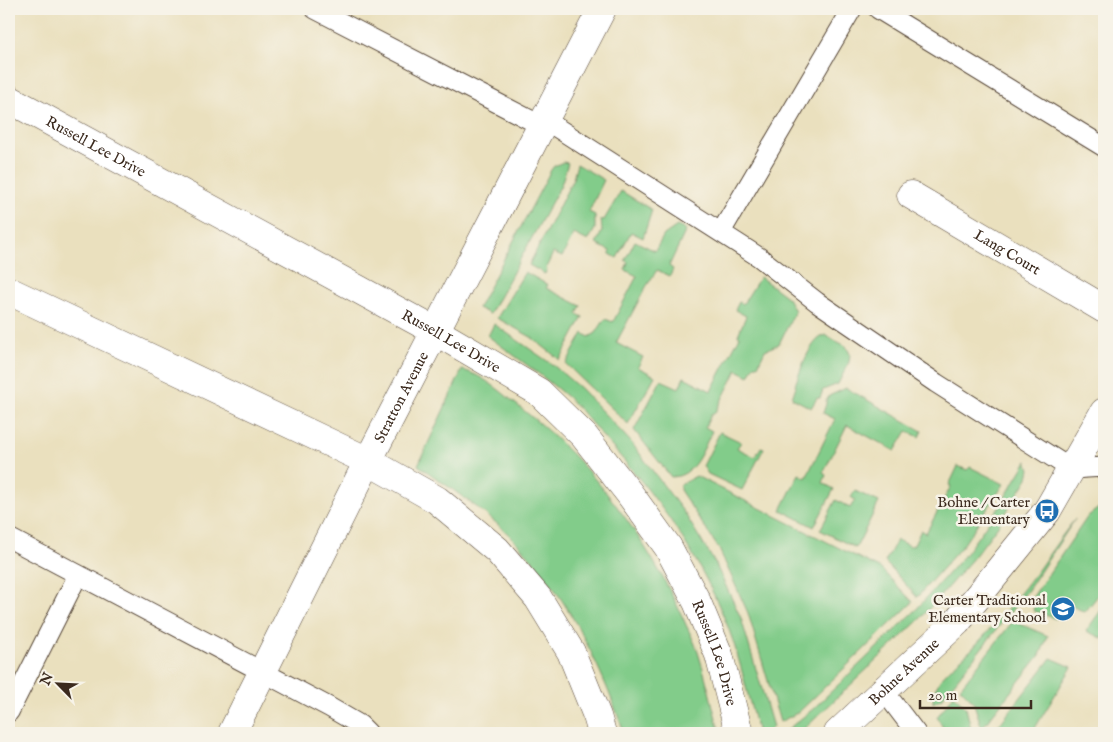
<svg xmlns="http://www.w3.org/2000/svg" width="1113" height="742" font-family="'IM FELL English',serif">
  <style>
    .green { fill: #82cc8a; stroke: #5e7b54 }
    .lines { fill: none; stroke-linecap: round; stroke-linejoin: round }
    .service-casing { stroke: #554536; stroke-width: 21 }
    .minor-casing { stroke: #554536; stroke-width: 29 }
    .service { stroke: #fff; stroke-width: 19 }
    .minor { stroke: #fff; stroke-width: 28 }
    .labels { text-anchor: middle; stroke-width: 5; stroke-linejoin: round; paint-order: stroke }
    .street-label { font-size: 15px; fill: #3b2a1e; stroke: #f7f3e8 }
    .poi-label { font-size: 15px; fill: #3b2a1e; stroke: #f7f3e8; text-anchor: end }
  </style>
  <rect width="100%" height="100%" fill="#f7f3e8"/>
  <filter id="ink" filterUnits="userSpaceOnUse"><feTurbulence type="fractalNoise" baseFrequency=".02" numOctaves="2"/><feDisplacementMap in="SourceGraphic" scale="10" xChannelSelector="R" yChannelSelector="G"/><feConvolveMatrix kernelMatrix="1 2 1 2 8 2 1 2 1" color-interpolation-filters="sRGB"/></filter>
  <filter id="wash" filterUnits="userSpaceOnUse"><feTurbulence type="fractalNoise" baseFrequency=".0096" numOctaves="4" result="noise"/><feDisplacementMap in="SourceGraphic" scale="20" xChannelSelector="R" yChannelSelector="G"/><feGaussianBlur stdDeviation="1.12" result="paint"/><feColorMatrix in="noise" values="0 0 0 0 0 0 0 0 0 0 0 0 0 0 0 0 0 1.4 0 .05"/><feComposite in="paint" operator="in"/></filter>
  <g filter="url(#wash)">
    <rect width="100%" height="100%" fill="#eae0be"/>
    <path class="green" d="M 563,162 L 568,163 L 561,185 L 490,314 L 478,308 L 551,170 L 554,166 Z
      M 577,164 L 604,180 L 589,212 L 595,215 L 595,229 L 588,241 L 574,234 L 562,257 L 553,253 L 546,268 L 547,269 L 545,274 L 529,265 L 573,179 Z
      M 621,191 L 652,210 L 643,238 L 631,232 L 617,258 L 610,254 L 610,251 L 596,244 L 602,231 L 601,219 L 604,220 Z
      M 677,226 L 686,230 L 669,266 L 673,269 L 670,276 L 657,270 L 646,287 L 616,343 L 643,357 L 638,367 L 655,376 L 628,424 L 566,364 L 583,333 L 589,337 L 596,333 L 605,319 L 613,322 L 637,276 L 625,270 L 628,262 L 625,260 L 635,241 L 655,251 L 664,235 Z
      M 525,272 L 548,285 L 546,288 L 581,306 L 577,314 L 583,317 L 560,360 L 531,337 L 497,318 Z
      M 760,277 L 788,298 L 795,311 L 779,344 L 765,350 L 758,365 L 755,365 L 749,376 L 737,370 L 715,413 L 711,415 L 705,427 L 712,431 C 703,449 695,477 671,477 L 634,430 L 661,380 L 679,388 L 684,377 L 711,391 L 740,336 L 738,335 L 746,316 L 735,310 L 739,302 L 743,304 Z
      M 494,324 L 553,365 L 581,389 L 631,442 L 685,514 L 715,563 L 741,618 L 773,727 L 767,733 L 758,733 C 748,698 741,661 728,627 C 699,554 657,496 604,438 C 592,424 580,408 566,396 C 541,374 514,356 488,336 Z
      M 825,335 L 846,346 L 850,354 L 849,362 L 838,384 L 823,390 L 820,398 L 817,398 L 811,408 L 792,398 L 796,386 L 795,385 C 801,370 809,341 825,335 Z
      M 462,370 C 484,375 505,395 522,409 C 591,463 647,538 683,618 C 687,628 693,638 697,649 C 706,676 712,705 720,733 L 624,733 C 599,660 563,586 506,532 C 480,507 448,487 418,465 Z
      M 846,388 L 922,431 L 919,437 L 907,431 L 895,451 L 847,425 L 823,473 L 826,475 L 823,483 L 834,489 L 814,527 L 781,510 L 799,474 L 806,478 L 835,419 L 823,413 L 826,404 L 826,401 L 829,396 Z
      M 720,432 L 741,442 L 737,448 L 755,457 L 761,447 L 764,448 L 742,490 L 708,474 L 703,466 Z
      M 1027,461 L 1030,469 L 1028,478 L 997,527 L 974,557 L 921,618 L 800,733 L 783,733 L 813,709 L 914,612 L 966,553 L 982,531 L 999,507 Z
      M 958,466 L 967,470 L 970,467 L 1004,484 L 964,544 L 917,597 L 885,562 L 897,540 L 910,546 L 914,545 L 921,530 L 926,533 L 951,486 L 949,485 Z
      M 696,476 L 881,569 L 913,602 L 799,712 L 780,722 L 748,613 L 719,549 L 680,490 L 680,485 Z
      M 855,491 L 879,502 L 856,548 L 820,530 L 836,500 L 850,508 L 855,500 L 851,497 Z
      M 1104,504 L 1104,588 L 1085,612 L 1063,602 L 1056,619 L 1034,611 L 1033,609 L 1037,603 L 1032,598 L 1088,516 Z
      M 1075,519 L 1028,590 L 942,698 L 933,703 C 932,679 956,665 972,649 C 990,630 1008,609 1025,587 C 1043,565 1057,541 1075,519 Z
      M 1104,606 L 1104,639 L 1086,631 Z
      M 1013,621 L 1048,636 L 1040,655 L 982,728 L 973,701 L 960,688 Z
      M 1051,658 L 1072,667 L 1032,733 L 993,733 Z
      M 954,695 L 966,708 L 972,733 L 946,733 L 937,717 Z"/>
  </g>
  <g filter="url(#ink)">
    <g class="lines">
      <defs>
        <path id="service" d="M 315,9 L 542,126
          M 878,9 L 1104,147
          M 545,120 L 759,257 L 817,302 L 936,383 L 1071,469 L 1104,467
          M 721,232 L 852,9
          M 9,538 L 329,707 L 360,725 L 368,733
          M 884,691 L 916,733
          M 9,712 L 78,575"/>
        <g id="minor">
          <path id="s1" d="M 9,99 L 435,331 L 539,392 L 584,436 L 629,493 L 668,547 L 697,602 L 719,655 L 739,733"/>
          <path id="s2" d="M 911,195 L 1104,309"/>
          <path d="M 9,291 L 368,461 L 437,500 L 497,550 L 538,598 L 571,652 L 597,716 L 602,733"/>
          <path id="s3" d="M 232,733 L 368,461 L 602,9"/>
          <path id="s4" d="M 838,733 L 957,622 L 1047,511 L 1104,412"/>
        </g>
      </defs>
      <use href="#service" class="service-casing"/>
      <use href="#minor" class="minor-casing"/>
      <use href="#service" class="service"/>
      <use href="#minor" class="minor"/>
    </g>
  </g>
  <defs>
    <symbol id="bus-disc" viewBox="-11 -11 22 22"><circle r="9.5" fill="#1f6fb2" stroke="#f7f3e8"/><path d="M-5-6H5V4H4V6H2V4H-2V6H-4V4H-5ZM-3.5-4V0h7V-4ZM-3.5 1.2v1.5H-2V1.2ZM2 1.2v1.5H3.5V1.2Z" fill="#fff"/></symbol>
    <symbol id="school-disc" viewBox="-11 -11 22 22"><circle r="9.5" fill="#1f6fb2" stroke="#f7f3e8"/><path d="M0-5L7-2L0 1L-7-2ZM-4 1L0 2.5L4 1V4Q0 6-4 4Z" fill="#fff"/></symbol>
  </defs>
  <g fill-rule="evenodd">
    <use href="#bus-disc" x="1033" y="497" width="28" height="28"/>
    <use href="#school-disc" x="1049" y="595" width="28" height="28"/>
  </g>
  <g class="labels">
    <g class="street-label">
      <text dy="5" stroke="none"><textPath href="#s1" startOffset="99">Russell Lee Drive</textPath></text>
      <text dy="5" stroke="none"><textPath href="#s2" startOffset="112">Lang Court</textPath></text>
      <text dy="5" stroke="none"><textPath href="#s1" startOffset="504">Russell Lee Drive</textPath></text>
      <text dy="5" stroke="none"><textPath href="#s3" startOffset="376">Stratton Avenue</textPath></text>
      <text dy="5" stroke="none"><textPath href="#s1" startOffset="924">Russell Lee Drive</textPath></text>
      <text dy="5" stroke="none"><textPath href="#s4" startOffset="90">Bohne Avenue</textPath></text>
    </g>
    <g class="poi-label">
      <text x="1030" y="507">Bohne / Carter<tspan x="1030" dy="17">Elementary</tspan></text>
      <text x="1046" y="605">Carter Traditional<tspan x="1046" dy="17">Elementary School</tspan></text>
    </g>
  </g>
  <rect width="1113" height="742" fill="none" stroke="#f7f3e8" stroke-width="30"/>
  <g transform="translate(58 684) rotate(294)" stroke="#f7f3e8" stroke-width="4" paint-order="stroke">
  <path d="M0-4L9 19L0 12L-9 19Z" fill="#3b2a1e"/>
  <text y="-8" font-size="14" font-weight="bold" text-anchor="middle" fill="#3b2a1e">N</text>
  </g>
  <path d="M920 700v8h111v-8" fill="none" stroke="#3b2a1e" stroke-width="2.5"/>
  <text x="928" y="700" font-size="15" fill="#3b2a1e" stroke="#f7f3e8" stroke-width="4" paint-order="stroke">20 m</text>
</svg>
